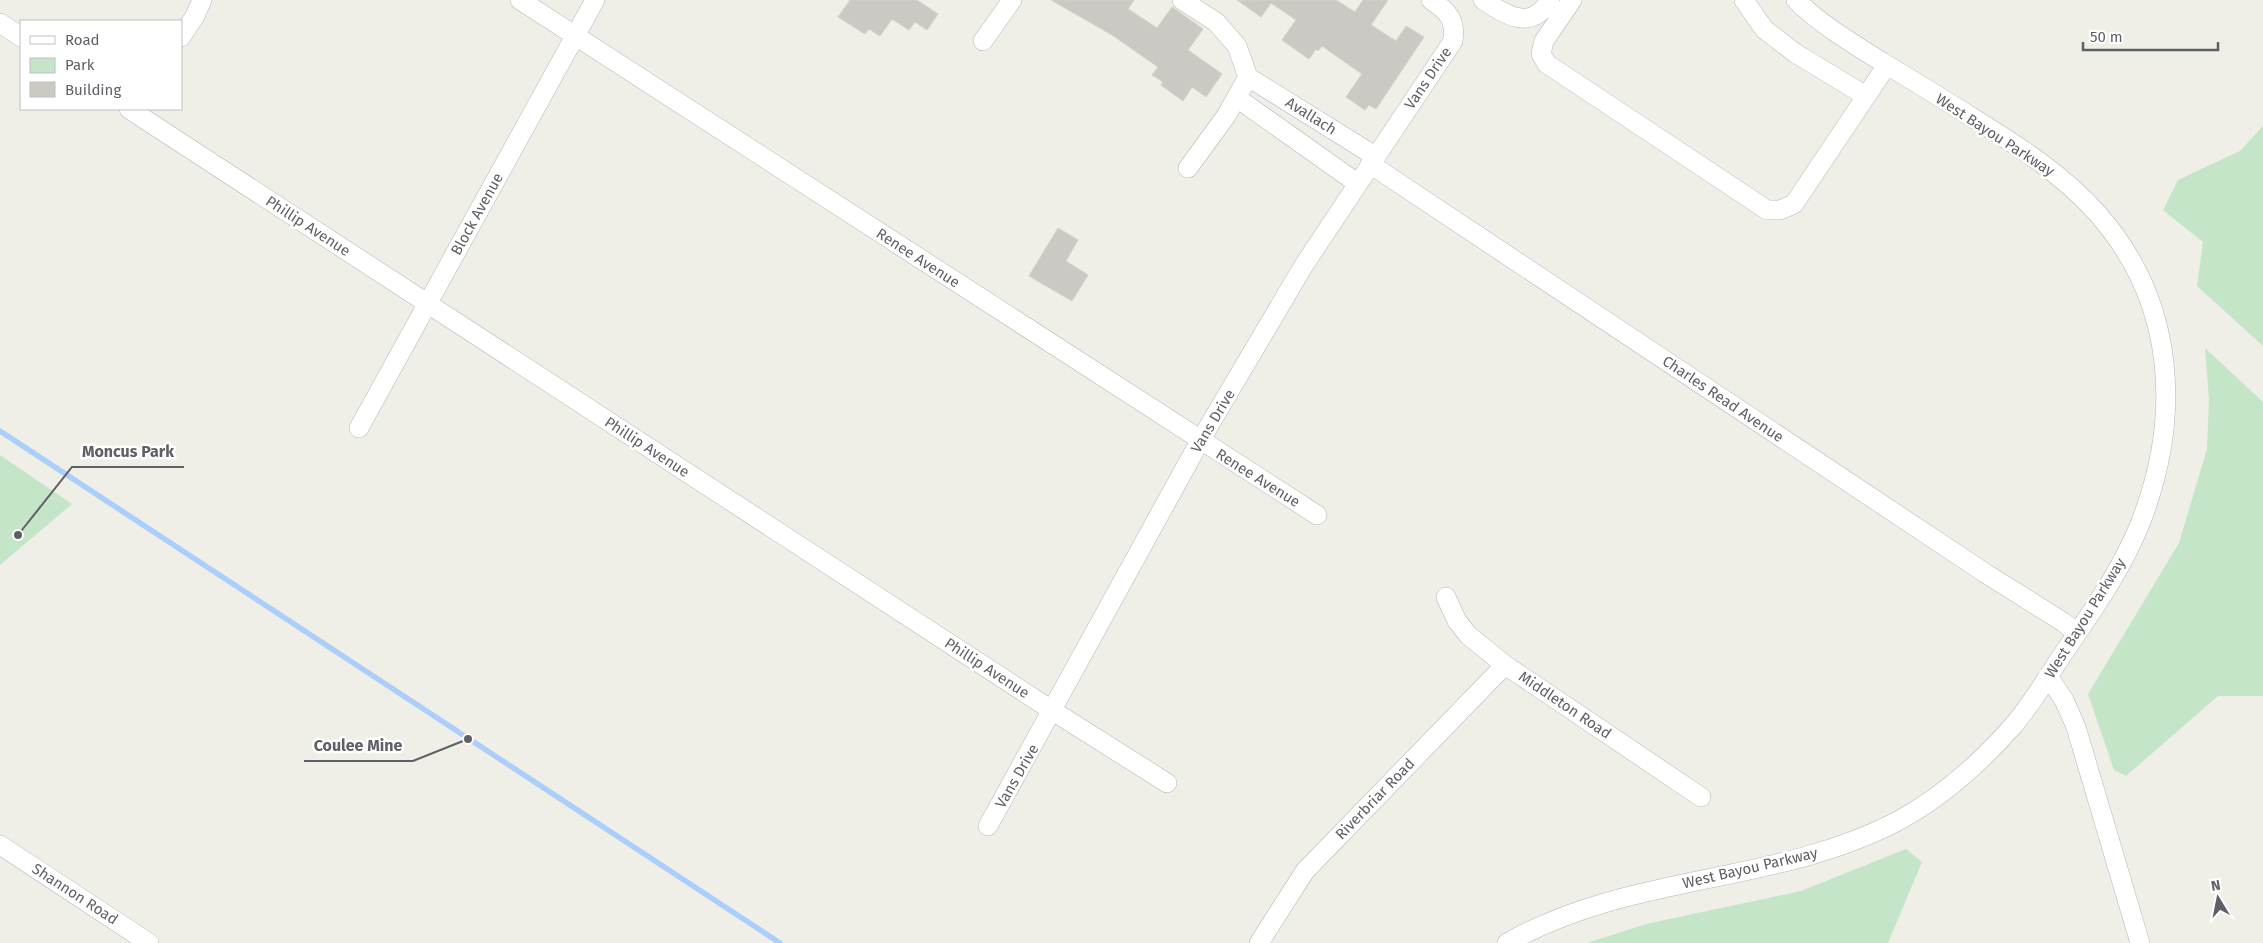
<svg xmlns="http://www.w3.org/2000/svg" width="2263" height="943" font-family="'Fira Sans',sans-serif">
  <style>
    .green { fill: #c5e5c9 }
    .lines { fill: none; stroke-linecap: round; stroke-linejoin: round }
    .stream { stroke: #accefa; stroke-width: 5.5 }
    .building { fill: #cbc9c3; stroke: #d4d1c5 }
    .minor-casing { stroke: #b4b5ba; stroke-width: 20 }
    .minor { stroke: #fff; stroke-width: 19 }
    .labels { text-anchor: middle; stroke-width: 5; stroke-linejoin: round; paint-order: stroke }
    .street-label { font-size: 15px; fill: #5e6066; stroke: #fff }
    .leader { fill: none; stroke: #5e6066; stroke-width: 2 }
    .callout-dot { fill: #5e6066; stroke: #fff; stroke-width: 2 }
    .callout-label { font-size: 16px; text-anchor: middle; font-weight: bold; fill: #5e6066; stroke: #fff; stroke-width: 5; stroke-linejoin: round; paint-order: stroke }
  </style>
  <rect width="100%" height="100%" fill="#efeee7"/>
  <path class="green" d="M 2263,126 L 2263,346 L 2197,286 L 2203,242 L 2163,210 L 2178,180 L 2240,151 Z
    M 2205,348 L 2263,402 L 2263,696 L 2218,696 L 2126,776 L 2114,770 L 2088,694 L 2179,543 L 2207,449 L 2209,399 Z
    M 0,455 L 72,504 L 0,565 Z
    M 1906,849 L 1922,862 L 1888,943 L 1587,943 L 1646,924 L 1801,891 Z"/>
  <g class="lines">
    <path class="stream" d="M 0,431 L 780,943"/>
  </g>
  <path class="building" d="M 850,0 L 917,0 L 938,14 L 927,30 L 915,22 L 909,30 L 892,19 L 880,36 L 869,29 L 865,34 L 838,17 Z
    M 1051,0 L 1134,0 L 1128,9 L 1157,28 L 1172,7 L 1203,29 L 1188,50 L 1222,74 L 1206,97 L 1192,87 L 1183,101 L 1161,85 L 1163,82 L 1152,75 L 1158,67 L 1112,35 Z
    M 1237,0 L 1336,0 L 1355,12 L 1363,0 L 1388,0 L 1371,25 L 1396,41 L 1406,26 L 1424,37 L 1376,109 L 1369,105 L 1365,110 L 1346,97 L 1362,74 L 1322,46 L 1318,51 L 1316,49 L 1309,59 L 1282,40 L 1296,20 L 1271,3 L 1261,17 Z
    M 1058,228 L 1078,240 L 1066,261 L 1088,275 L 1072,301 L 1029,276 Z"/>
  <g class="lines">
    <defs>
      <path id="minor" d="M 520,0 L 1317,515
        M 1182,0 L 1216,22 L 1237,46 L 1248,77 L 1226,116 L 1188,168
        M 1483,0 C 1506,15 1531,32 1550,0
        M 1572,0 L 1544,41 L 1541,54 L 1547,64 L 1767,210 L 1780,210 L 1794,204 L 1887,65
        M 1744,0 L 1764,29 L 1795,53 L 1866,96
        M 0,23 L 21,37
        M 181,37 L 195,16 L 202,0
        M 983,41 L 1012,0
        M 1248,77 L 1375,156
        M 1237,98 L 1357,183
        M 129,109 L 1053,711 L 1167,783
        M 1370,164 L 1985,573 L 2063,622 L 2077,633
        M 359,428 L 595,0
        M 1446,597 L 1457,621 L 1468,635 L 1505,665 L 1701,797
        M 2048,676 L 2064,700 L 2076,727 L 2140,943
        M 988,826 L 1200,441 L 1304,265 L 1453,41 C 1456,20 1448,11 1431,0
        M 0,845 L 149,943
        M 1259,943 L 1305,871 L 1505,665
        M 1507,943 C 1628,874 1772,885 1894,823 C 1938,800 1979,764 2011,728 C 2031,706 2046,679 2063,654 C 2091,613 2121,571 2140,524 C 2182,417 2176,302 2097,213 C 2063,175 2021,148 1978,121 C 1946,101 1914,81 1882,62 C 1852,43 1821,25 1796,0"/>
    </defs>
    <use href="#minor" class="minor-casing"/>
    <use href="#minor" class="minor"/>
  </g>
  <g class="labels">
    <g class="street-label">
      <text transform="translate(1428 78) rotate(-56)" y="5">Vans Drive</text>
      <text transform="translate(1311 116) rotate(32)" y="5">Avallach</text>
      <text transform="translate(1995 135) rotate(33)" y="5">West Bayou Parkway</text>
      <text transform="translate(477 214) rotate(-61)" y="5">Block Avenue</text>
      <text transform="translate(308 226) rotate(33)" y="5">Phillip Avenue</text>
      <text transform="translate(918 258) rotate(33)" y="5">Renee Avenue</text>
      <text transform="translate(1723 399) rotate(34)" y="5">Charles Read Avenue</text>
      <text transform="translate(1213 421) rotate(-59)" y="5">Vans Drive</text>
      <text transform="translate(647 447) rotate(33)" y="5">Phillip Avenue</text>
      <text transform="translate(1258 478) rotate(32)" y="5">Renee Avenue</text>
      <text transform="translate(2085 618) rotate(-58)" y="5">West Bayou Parkway</text>
      <text transform="translate(987 668) rotate(33)" y="5">Phillip Avenue</text>
      <text transform="translate(1565 705) rotate(34)" y="5">Middleton Road</text>
      <text transform="translate(1017 776) rotate(-60)" y="5">Vans Drive</text>
      <text transform="translate(1375 799) rotate(-46)" y="5">Riverbriar Road</text>
      <text transform="translate(1750 868) rotate(-13)" y="5">West Bayou Parkway</text>
      <text transform="translate(75 894) rotate(33)" y="5">Shannon Road</text>
    </g>
  </g>
  <path class="leader" d="M18 535L72 467H184M468 739L413 761H304"/>
  <g class="callout-dot">
    <circle cx="18" cy="535" r="5"/>
    <circle cx="468" cy="739" r="5"/>
  </g>
  <g class="callout-label">
    <text x="128" y="457">Moncus Park</text>
    <text x="358" y="751">Coulee Mine</text>
  </g>
  <rect x="20" y="20" width="162" height="90" fill="#ffffff" stroke="#bfbfc2"/>
  <rect x="30" y="36" width="25" height="8" fill="#ffffff" stroke="#bfbfc2"/>
  <text x="65" y="45" font-size="15" fill="#5e6066">Road</text>
  <rect x="30" y="58" width="25" height="15" fill="#c5e5c9" stroke="#bfbfc2"/>
  <text x="65" y="70" font-size="15" fill="#5e6066">Park</text>
  <rect x="30" y="82" width="25" height="15" fill="#cbc9c3" stroke="#bfbfc2"/>
  <text x="65" y="95" font-size="15" fill="#5e6066">Building</text>
  <g transform="translate(2218 898) rotate(350)" stroke="#ffffff" stroke-width="4" paint-order="stroke">
  <path d="M0-4L9 19L0 12L-9 19Z" fill="#5e6066"/>
  <text y="-8" font-size="14" font-weight="bold" text-anchor="middle" fill="#5e6066">N</text>
  </g>
  <path d="M2083 42v8h135v-8" fill="none" stroke="#5e6066" stroke-width="2.5"/>
  <text x="2090" y="42" font-size="15" fill="#5e6066" stroke="#ffffff" stroke-width="4" paint-order="stroke">50 m</text>
</svg>
